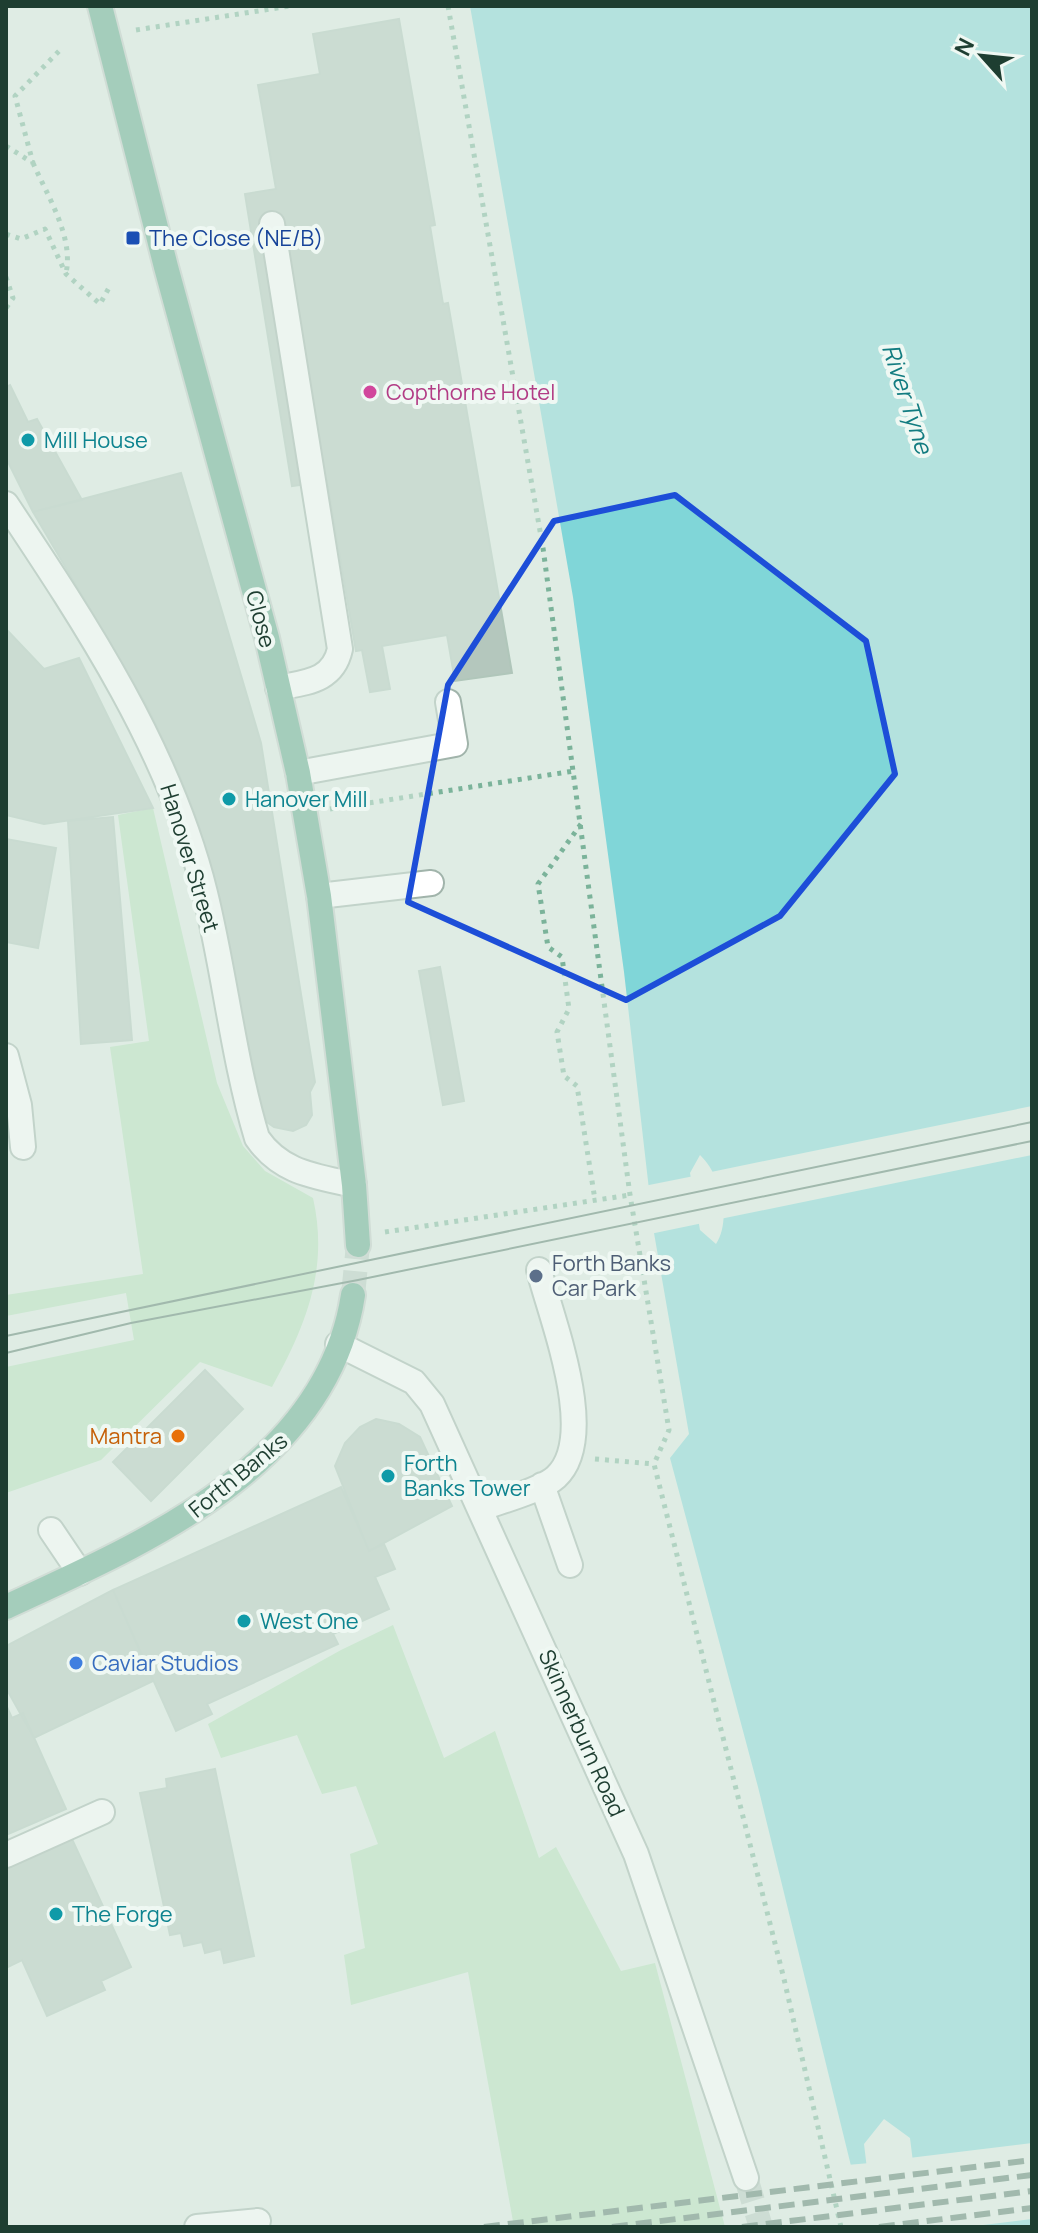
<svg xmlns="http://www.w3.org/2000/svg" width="1038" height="2233" font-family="Manrope,sans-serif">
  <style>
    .green { fill: #b5e0ba }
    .water { fill: #80d6d8; fill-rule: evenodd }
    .pier { fill: #dfece4 }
    .building { fill: #b4c7bd; stroke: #b0c6ba; stroke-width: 2 }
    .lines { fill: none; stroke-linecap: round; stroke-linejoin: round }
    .minor-tunnel { stroke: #b8c9c0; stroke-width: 24; stroke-dasharray: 24 12; stroke-linecap: butt }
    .major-tunnel { stroke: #b8c9c0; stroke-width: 24; stroke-dasharray: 24 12; stroke-linecap: butt }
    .minor-casing { stroke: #a1b4ab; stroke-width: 28 }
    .major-casing { stroke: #c0c9c5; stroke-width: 28 }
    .path { stroke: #7bb39a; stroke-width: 5; stroke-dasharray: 4 6; stroke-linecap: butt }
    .minor { stroke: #fff; stroke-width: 24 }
    .major { stroke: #5ea78a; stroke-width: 24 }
    .tram { stroke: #587a6c; stroke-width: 2 }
    .rail { stroke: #587a6c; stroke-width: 6; stroke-dasharray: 16 8; stroke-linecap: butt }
    .marked { fill: none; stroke: #1d4ed8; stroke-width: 6; stroke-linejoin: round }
    .transit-dot { fill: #1a4fb4; stroke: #eff8f3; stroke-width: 3 }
    .hotel-dot { fill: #d1479c; stroke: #eff8f3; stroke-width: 3 }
    .culture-dot { fill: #0f9aa8; stroke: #eff8f3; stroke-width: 3 }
    .service-dot { fill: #5c6f8a; stroke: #eff8f3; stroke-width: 3 }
    .food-dot { fill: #e8710a; stroke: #eff8f3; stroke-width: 3 }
    .shop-dot { fill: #3f7fe0; stroke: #eff8f3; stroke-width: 3 }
    .labels { text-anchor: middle; stroke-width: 8; stroke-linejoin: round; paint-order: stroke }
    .transit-label { font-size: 22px; fill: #164399; stroke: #eff8f3; text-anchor: start }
    .hotel-label { font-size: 22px; fill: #b23c85; stroke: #eff8f3; text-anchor: start }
    .culture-label { font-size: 22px; fill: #0d838f; stroke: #eff8f3; text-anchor: start }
    .street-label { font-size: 22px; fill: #1e3e31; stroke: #eff8f3 }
    .service-label { font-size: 22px; fill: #4e5e75; stroke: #eff8f3; text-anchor: start }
    .food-label { font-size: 22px; fill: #c56008; stroke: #eff8f3; text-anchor: end }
    .shop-label { font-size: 22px; fill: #366cbe; stroke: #eff8f3; text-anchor: start }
    .water-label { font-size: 24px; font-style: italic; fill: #127c80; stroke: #eff8f3 }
  </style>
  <rect width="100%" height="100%" fill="#dfece4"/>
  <path class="green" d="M 153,808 L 217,1083 L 243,1146 L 265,1171 L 313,1198 C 329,1269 306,1325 272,1387 L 200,1362 L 101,1460 L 6,1493 L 6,1367 L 134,1340 L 126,1293 L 6,1316 L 6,1295 L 143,1274 L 110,1047 L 149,1041 L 118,815 Z
    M 393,1625 L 444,1758 L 495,1731 L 539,1858 L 556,1847 L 621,1971 L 655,1963 L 725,2227 L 514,2227 L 468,1972 L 351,2005 L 344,1955 L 365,1948 L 350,1854 L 378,1844 L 356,1786 L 322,1794 L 297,1735 L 221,1758 L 208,1724 L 341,1650 Z"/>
  <path class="water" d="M 470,6 L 1032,6 L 1032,2227 L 921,2227 L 910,2138 L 884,2119 L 864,2144 L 874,2227 L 866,2227 L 758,1787 L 670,1458 L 689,1434 L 654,1233 L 624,972 L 573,597 ZM 700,1155 C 721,1175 732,1219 716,1244 L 700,1230 L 690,1173 Z"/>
  <path class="pier" d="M 1032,1106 L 1032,1155 L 720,1219 L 711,1172 Z
    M 694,1176 L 703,1223 L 650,1234 L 644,1186 Z
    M 1032,2143 L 1032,2219 L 967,2227 L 917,2227 L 909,2158 Z
    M 870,2163 L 878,2227 L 861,2227 L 847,2165 Z"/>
  <path class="building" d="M 399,19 L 435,225 L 430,226 L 443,304 L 448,303 L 512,673 L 455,681 L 447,635 L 382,646 L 390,689 L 370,692 L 362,650 L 356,651 L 327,481 L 292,486 L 245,194 L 276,189 L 258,85 L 320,74 L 313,34 Z
    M 10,385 L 28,422 L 37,419 L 82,500 L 33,512 L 6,458 L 6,387 Z
    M 181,473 L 261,743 L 315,1082 L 310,1092 L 312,1115 L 306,1125 L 293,1131 L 274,1127 L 267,1122 L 262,1109 L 220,910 L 198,823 L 179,774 L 147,706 L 33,512 Z
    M 6,629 L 44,669 L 79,658 L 153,808 L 44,824 L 6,815 Z
    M 113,817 L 132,1040 L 81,1044 L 68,821 Z
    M 6,839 L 56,848 L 38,948 L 6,942 Z
    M 440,967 L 464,1101 L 443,1105 L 419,971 Z
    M 205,1370 L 243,1409 L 151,1501 L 113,1462 Z
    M 376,1419 L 399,1424 L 420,1437 L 452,1506 L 369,1551 L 335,1466 L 345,1443 L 360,1427 Z
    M 341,1487 L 369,1551 L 384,1544 L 395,1569 L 375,1577 L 389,1609 L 333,1634 L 338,1644 L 207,1704 L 212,1714 L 176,1731 L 113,1590 Z
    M 113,1590 L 153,1681 L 34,1738 L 6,1688 L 6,1646 Z
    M 6,1705 L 12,1718 L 23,1713 L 66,1809 L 6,1835 Z
    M 215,1769 L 254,1956 L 224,1963 L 221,1949 L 205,1953 L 202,1942 L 184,1946 L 181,1933 L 170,1935 L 140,1793 L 167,1788 L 166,1779 Z
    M 71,1837 L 131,1967 L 101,1981 L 105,1990 L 47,2016 L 22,1960 L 6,1968 L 6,1867 Z"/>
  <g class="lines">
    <path class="minor-tunnel" d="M 746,2178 L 761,2227"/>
    <path class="major-tunnel" d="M 353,1295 L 358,1245"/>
    <defs>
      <path id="minor" d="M 272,224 L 340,649 C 333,681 307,682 278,688
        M 6,504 C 86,624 170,751 205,893 C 225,974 233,1058 257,1138 C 281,1173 315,1176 354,1185
        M 298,773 L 455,744 L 448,702
        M 319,896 L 431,883
        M 6,1056 L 19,1105 L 23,1147
        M 338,1344 L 414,1382 L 432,1404 L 636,1854 L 746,2178
        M 542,1485 L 570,1565
        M 482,1508 C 501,1501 542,1490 556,1477 C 599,1437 552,1321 539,1270
        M 51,1530 L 80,1573
        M 6,1855 L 102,1812
        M 197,2227 L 258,2221"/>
      <path id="major" d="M 100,6 L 166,267 L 267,638 L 298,773 L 319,896 L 354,1185 L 358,1245
        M 6,1607 C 144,1543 327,1466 353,1295"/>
    </defs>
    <use href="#minor" class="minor-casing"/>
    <use href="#major" class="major-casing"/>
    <path class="path" d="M 448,6 L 543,548 L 630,1195 L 669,1430 L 654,1464 L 784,1979 L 841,2227
      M 136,30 L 290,6
      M 6,146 L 33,163 L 15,96 L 62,48
      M 33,163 C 47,195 74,237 66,273
      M 6,234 L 21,239 L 45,229 L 66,274 L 100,304 L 111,284
      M 6,277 L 13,298 L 6,308
      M 330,809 L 574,771
      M 581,824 L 538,884 L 548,947 L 562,957 L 569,1009 L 557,1032 L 564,1076 L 577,1086 L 595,1200
      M 385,1232 L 630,1195
      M 595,1459 L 654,1464"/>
    <use href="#minor" class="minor"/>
    <use href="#major" class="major"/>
    <path class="tram" d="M 6,1336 L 1032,1122
      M 6,1353 L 131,1323 L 358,1280 L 1032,1141"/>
    <path class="rail" d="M 484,2227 L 1032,2160
      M 612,2227 L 1032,2175
      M 742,2227 L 1032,2191
      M 879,2227 L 1032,2208"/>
  </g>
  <path d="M0 0H1038V2233H0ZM 675,495 L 866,641 L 895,774 L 780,916 L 626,1000 L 408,902 L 448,685 L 554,521 Z" fill="#dfece4" fill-opacity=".55" fill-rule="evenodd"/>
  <path class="marked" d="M 675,495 L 866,641 L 895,774 L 780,916 L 626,1000 L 408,902 L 448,685 L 554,521 Z"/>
  <rect class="transit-dot" x="125" y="230" width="16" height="16" rx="4"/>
  <circle class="hotel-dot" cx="370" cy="392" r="8"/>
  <g class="culture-dot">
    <circle cx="28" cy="440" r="8"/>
    <circle cx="229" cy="799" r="8"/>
    <circle cx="388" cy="1476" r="8"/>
    <circle cx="244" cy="1621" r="8"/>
    <circle cx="56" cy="1914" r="8"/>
  </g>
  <circle class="service-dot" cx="536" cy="1276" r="8"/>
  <circle class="food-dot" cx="178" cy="1436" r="8"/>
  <circle class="shop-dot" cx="76" cy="1663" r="8"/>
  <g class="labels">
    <g class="transit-label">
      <text x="149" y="246">The Close (NE/B)</text>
    </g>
    <g class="hotel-label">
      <text x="386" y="400">Copthorne Hotel</text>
    </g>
    <g class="culture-label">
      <text x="44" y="448">Mill House</text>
      <text x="245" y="807">Hanover Mill</text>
      <text x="404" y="1471">Forth<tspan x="404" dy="25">Banks Tower</tspan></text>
      <text x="260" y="1629">West One</text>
      <text x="72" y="1922">The Forge</text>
    </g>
    <g class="street-label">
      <text transform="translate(261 619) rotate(75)" y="8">Close</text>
      <text transform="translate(190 858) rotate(73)" y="8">Hanover Street</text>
      <text transform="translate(238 1475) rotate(-39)" y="8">Forth Banks</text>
      <text transform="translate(582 1733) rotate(66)" y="8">Skinnerburn Road</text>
    </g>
    <g class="service-label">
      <text x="552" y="1271">Forth Banks<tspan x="552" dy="25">Car Park</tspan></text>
    </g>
    <g class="food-label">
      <text x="162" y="1444">Mantra</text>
    </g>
    <g class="shop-label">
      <text x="92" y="1671">Caviar Studios</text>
    </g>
    <g class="water-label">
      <text transform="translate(907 399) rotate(72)" y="8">River Tyne</text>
    </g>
  </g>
  <rect width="1038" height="2233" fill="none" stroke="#1e3e31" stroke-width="16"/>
  <g transform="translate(982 56) rotate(297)" stroke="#eff8f3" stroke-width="6" paint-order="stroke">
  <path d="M0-6L14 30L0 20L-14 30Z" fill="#1e3e31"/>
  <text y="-12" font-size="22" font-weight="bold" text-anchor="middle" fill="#1e3e31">N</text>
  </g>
</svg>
